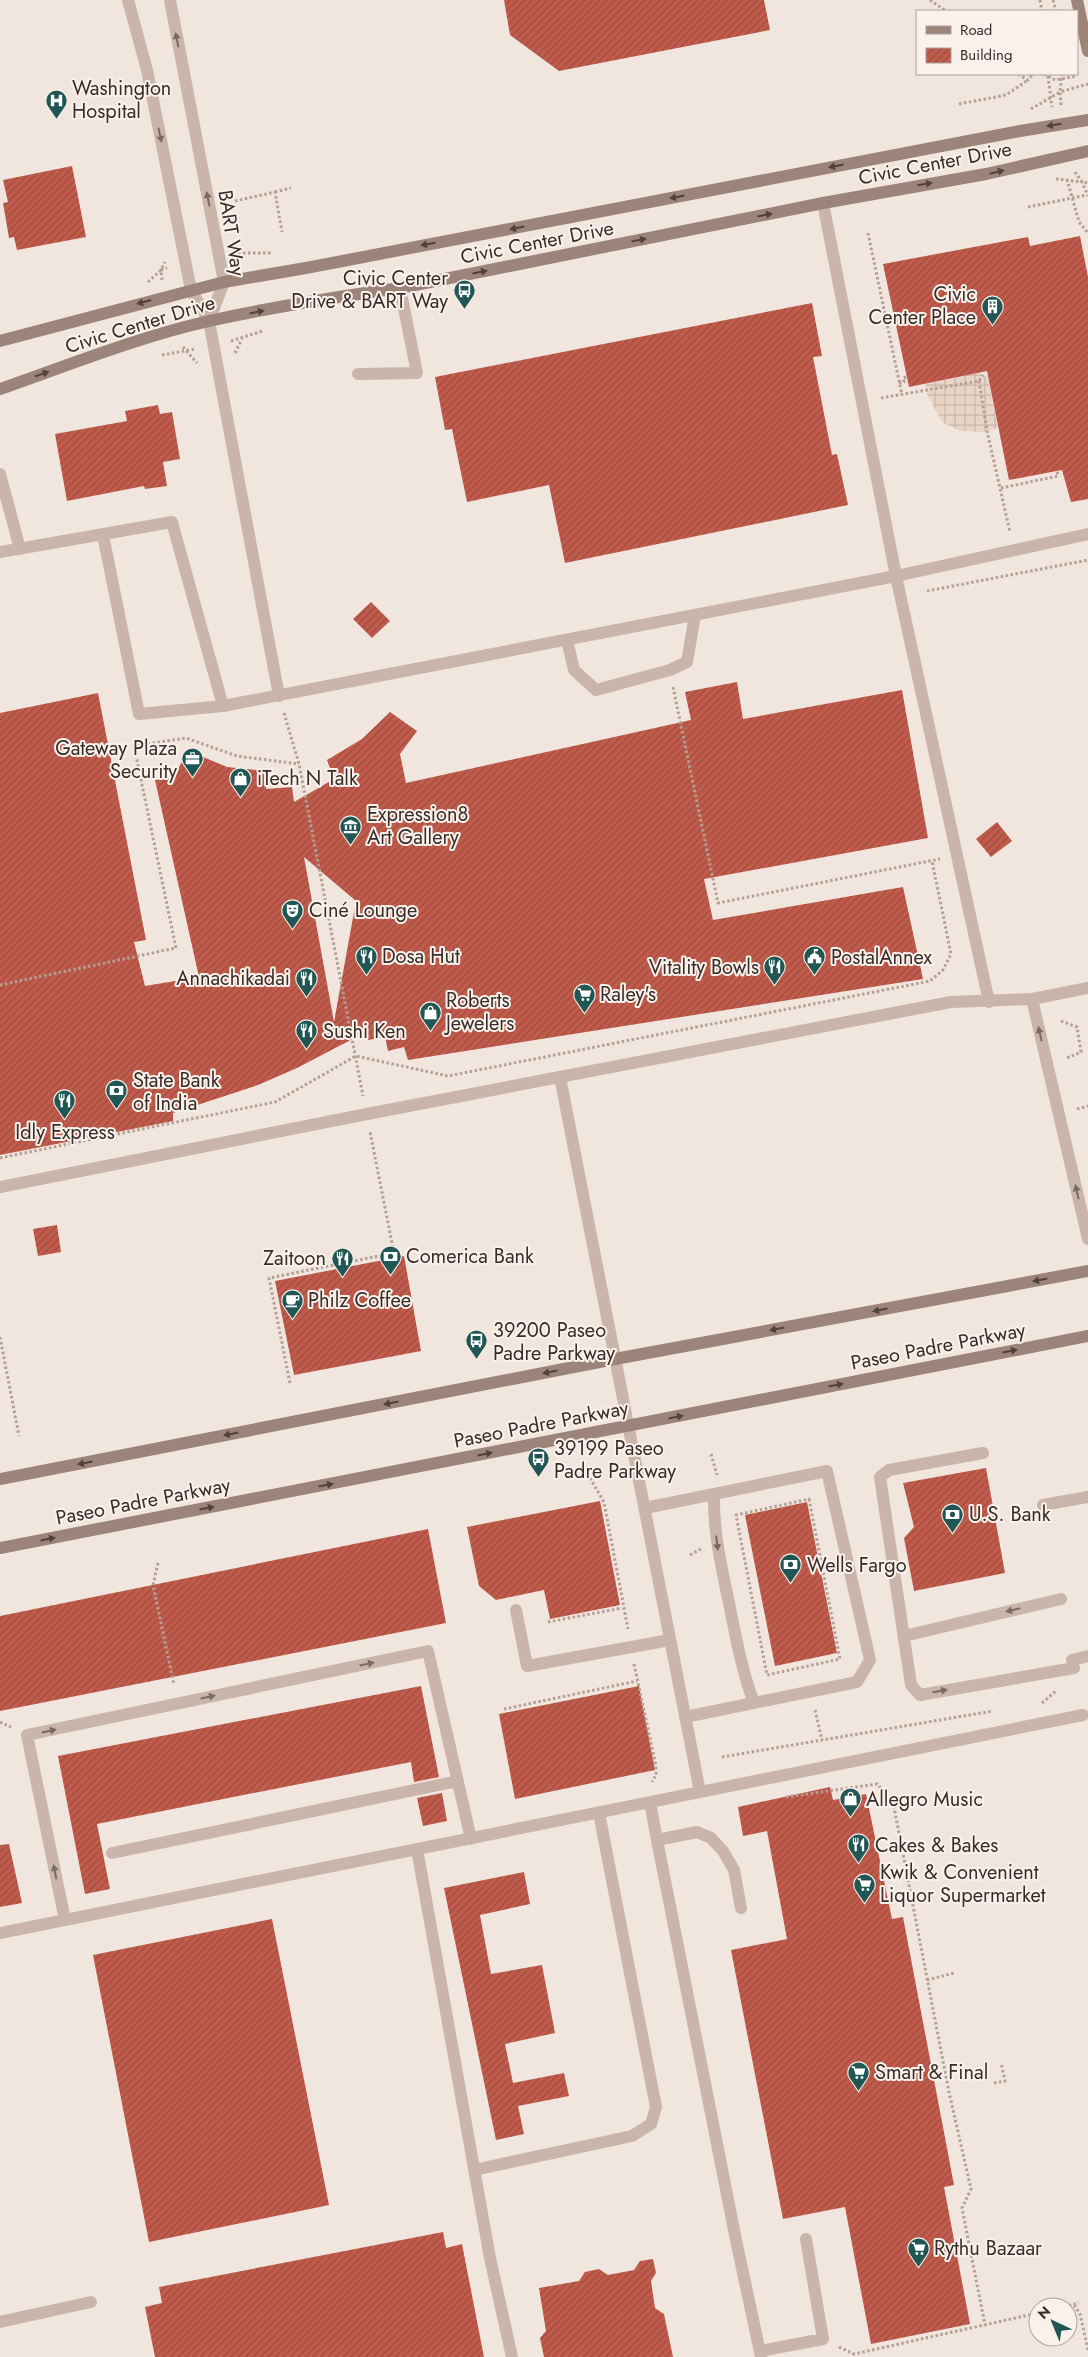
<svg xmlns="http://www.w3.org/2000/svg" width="1088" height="2357" font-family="Jost,sans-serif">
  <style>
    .plaza { fill: url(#plaza-grid) }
    .building { fill: url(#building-hatch); fill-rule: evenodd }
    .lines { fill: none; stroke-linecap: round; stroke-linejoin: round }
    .path { stroke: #b59f94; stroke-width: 3; stroke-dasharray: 2.5 2.5; stroke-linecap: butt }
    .lane { stroke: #c9b5aa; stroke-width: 12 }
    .street { stroke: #c9b5aa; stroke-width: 12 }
    .secondary { stroke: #9d847b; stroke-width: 12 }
    .oneway { fill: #796a63 }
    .oneway2 { fill: #50423e }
    .labels { text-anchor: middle; stroke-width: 4; stroke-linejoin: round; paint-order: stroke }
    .poi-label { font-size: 20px; fill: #372c29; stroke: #f9f1ea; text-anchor: start }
    .street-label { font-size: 20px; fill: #372c29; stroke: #f9f1ea }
  </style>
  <defs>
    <pattern id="plaza-grid" width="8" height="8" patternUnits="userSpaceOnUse" patternTransform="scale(1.25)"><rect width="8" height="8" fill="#e9d5c6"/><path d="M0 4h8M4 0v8" fill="none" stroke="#c8b7aa"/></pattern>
    <pattern id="building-hatch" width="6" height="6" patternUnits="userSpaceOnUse" patternTransform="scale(1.25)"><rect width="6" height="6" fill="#c15c4d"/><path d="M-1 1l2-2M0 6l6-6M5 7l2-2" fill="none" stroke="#9e4c40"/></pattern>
  </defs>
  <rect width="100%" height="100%" fill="#f1e6de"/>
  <path class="plaza" d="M 979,372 L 988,378 L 998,428 L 983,432 L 960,431 L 942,422 L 927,394 L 926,384 Z"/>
  <path class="building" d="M 504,0 L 764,0 L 770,30 L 559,71 L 510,35 Z
    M 72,166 L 86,237 L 17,250 L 14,237 L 9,238 L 3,203 L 8,202 L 3,180 Z
    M 1080,236 L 1088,277 L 1088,499 L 1071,502 L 1062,470 L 1009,480 L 987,371 L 909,387 L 883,264 L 1028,237 L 1030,246 Z
    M 812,303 L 822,356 L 813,357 L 832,455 L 837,454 L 848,505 L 565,563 L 549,485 L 467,502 L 452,429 L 445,430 L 435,377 Z
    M 158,405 L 160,414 L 172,412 L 180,459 L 163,462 L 167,486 L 145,489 L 144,486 L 67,501 L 55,434 L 127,421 L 125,411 Z
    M 371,602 L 390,621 L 372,638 L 353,619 Z
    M 737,682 L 743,719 L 902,690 L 928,838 L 704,879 L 713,920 L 903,887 L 923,979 L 408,1060 L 404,1047 L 388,1051 L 385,1037 L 368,1040 L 366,1032 L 297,1068 L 258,1085 L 173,1113 L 173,1121 L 0,1155 L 0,713 L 98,693 L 146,940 L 134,942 L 145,986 L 199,977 L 155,780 L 172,778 L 189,751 L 227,767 L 267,771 L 266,789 L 292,787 L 294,802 L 334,779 L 327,760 L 362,739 L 390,712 L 417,731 L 400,754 L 406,783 L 691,720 L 685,692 ZM 304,857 L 356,901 L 334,1022 Z
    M 997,822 L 1012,841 L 991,857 L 976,839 Z
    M 57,1225 L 61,1252 L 38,1256 L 33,1229 Z
    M 404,1256 L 421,1351 L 294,1375 L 275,1281 Z
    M 986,1468 L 1005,1573 L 914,1591 L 904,1538 L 914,1527 L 903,1483 Z
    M 600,1501 L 620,1605 L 550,1619 L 544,1590 L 496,1600 L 479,1586 L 467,1527 Z
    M 807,1502 L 837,1653 L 775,1666 L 745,1515 Z
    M 428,1529 L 446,1623 L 0,1711 L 0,1616 Z
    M 421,1686 L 439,1777 L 414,1782 L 411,1762 L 97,1824 L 110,1889 L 85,1894 L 58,1756 Z
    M 639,1686 L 655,1770 L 515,1799 L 499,1714 Z
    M 830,1787 L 833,1800 L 866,1794 L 892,1919 L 903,1917 L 954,2185 L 944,2187 L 970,2324 L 871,2344 L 845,2207 L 783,2219 L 731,1950 L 787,1939 L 767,1831 L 743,1836 L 738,1807 Z
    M 442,1793 L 447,1821 L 423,1826 L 417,1798 Z
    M 9,1844 L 22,1903 L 0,1907 L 0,1845 Z
    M 524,1872 L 530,1904 L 480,1915 L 491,1974 L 542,1965 L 555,2033 L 505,2044 L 513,2083 L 564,2073 L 569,2096 L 518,2106 L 524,2134 L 496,2140 L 444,1888 Z
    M 272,1919 L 329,2205 L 149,2242 L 93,1955 Z
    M 443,2232 L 446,2248 L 462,2244 L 484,2357 L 155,2357 L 145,2307 L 162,2303 L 159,2287 Z
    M 653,2259 L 656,2273 L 651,2281 L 655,2308 L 664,2314 L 673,2357 L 544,2357 L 540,2338 L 546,2331 L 539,2288 L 579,2281 L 585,2272 L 599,2269 L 608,2275 L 634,2270 L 640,2261 Z"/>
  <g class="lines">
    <path class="path" d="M 930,0 L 946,11
      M 1040,0 L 1042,11
      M 1053,0 L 1056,11
      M 1018,74 L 1028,80 L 1033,74
      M 1044,74 L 1055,80 L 1077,76
      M 1048,76 L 1052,107
      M 959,104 L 1006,95 L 1028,80
      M 1061,105 L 1060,92 L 1088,84
      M 1031,109 L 1060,92 L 1062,74
      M 1075,172 L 1082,182 L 1088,183
      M 1056,179 L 1082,182 L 1088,196
      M 1067,179 L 1079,222 L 1088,233
      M 275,192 L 291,188
      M 235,201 L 275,192 L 282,232
      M 1028,207 L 1087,195
      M 868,233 L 902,395
      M 238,253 L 272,253
      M 162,280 L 161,270 L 167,268
      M 148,282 L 161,270 L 165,262
      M 231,341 L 263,331
      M 183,347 L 197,363
      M 235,353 L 242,339
      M 162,355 L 195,349
      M 979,381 L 987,431 L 1010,532
      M 899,383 L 904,382 L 903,378 L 907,377
      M 881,398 L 979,381 L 983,375
      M 1001,488 L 1058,476 L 1057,471
      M 927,591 L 1088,560
      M 673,687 L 718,903 L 940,859
      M 284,713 L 299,764 L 363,1096
      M 0,985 L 176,948 L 134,746 L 186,738 L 237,756 L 299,764
      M 1061,1021 L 1077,1027 L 1081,1052 L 1067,1058
      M 1077,1109 L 1088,1106
      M 0,1158 L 275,1102 L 356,1056 L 448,1076 L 930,981 L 943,970 L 951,954 L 932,861
      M 0,1337 L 19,1436
      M 290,1383 L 269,1278 L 394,1253 L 370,1132
      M 711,1454 L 717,1475
      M 590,1478 L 604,1502 L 628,1629
      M 809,1499 L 840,1659 L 767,1675 L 736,1515 Z
      M 690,1555 L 701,1549
      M 158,1563 L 153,1585 L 174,1685
      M 548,1622 L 622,1608
      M 634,1664 L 656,1766 L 656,1775 L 652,1782
      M 1042,1703 L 1056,1691
      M 504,1709 L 637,1681
      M 815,1710 L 822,1740
      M 0,1722 L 11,1727
      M 722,1757 L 993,1711
      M 786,1797 L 877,1784 L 893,1802 L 949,2092 L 971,2189 L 962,2208 L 985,2325
      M 927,1980 L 954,1973
      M 994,2083 L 1005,2081 L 1001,2063
      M 1074,2305 L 1080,2314 L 1088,2350
      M 1064,2307 L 1079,2303
      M 839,2347 L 854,2354 L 1038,2313"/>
    <path class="lane" d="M 823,203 L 896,576 L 989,1002
      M 209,321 L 279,696
      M 358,374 L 417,373 L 400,288
      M 0,474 L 20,549
      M 103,535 L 139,714 L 223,706
      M 0,552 L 172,522 L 223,706 L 896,576 L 1088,534
      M 567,640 L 574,670 L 596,690 L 670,670 L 687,662 L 695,615
      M 1032,999 L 1088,1239
      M 560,1077 L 700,1792
      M 0,1187 L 367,1114 L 951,1002 L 1032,999 L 1088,988
      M 983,1453 L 889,1470 L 880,1477 L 911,1685 L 920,1695 L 1074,1668
      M 714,1494 C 713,1535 723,1573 731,1613 C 737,1643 743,1674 754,1703
      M 1043,1505 L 1088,1497
      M 645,1508 L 827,1471 L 870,1660 L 857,1682 L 685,1717
      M 516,1610 L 527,1666 L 670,1640
      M 904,1636 L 1061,1599
      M 1072,1660 L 1088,1656
      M 650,1802 L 657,1840 L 697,1832 L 711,1838 L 723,1851 L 734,1870 L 741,1908
      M 657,1840 L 736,2240 L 761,2357
      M 417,1849 L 490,2258 L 512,2357
      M 112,1853 L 458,1781
      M 65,1920 L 27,1735 L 428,1651 L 471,1839
      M 0,1933 L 1083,1715
      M 474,2170 L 632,2136 L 651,2124 L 656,2107 L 599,1813
      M 0,2322 L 91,2302
      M 760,2351 L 823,2339 L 806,2239"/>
    <path class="street" d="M 128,0 L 147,70 L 191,290 L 209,321
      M 170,0 L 224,282 L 209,321"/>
    <path class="secondary" d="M 1077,0 L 1088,51
      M 0,341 L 224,282 L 306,268 L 1020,131 L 1088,120
      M 0,389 C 69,365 138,337 209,321 C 272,307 336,297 400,288 L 823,203 L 986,174 L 1088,151
      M 0,1479 L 615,1359 L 1088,1271
      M 0,1548 L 1088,1336"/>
  </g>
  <defs><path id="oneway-solid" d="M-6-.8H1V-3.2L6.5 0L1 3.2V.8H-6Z" transform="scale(1.25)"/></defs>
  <g class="oneway">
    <use href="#oneway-solid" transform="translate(177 40) rotate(-101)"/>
    <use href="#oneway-solid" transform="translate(160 135) rotate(78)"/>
    <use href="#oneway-solid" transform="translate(208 199) rotate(-101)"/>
    <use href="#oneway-solid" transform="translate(1040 1034) rotate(-103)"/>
    <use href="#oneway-solid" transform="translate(1077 1192) rotate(-103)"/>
    <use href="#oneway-solid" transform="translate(717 1543) rotate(83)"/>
    <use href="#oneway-solid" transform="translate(1013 1610) rotate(167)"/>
    <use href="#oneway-solid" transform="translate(367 1664) rotate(-12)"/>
    <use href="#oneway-solid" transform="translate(940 1691) rotate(-10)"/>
    <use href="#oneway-solid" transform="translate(208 1697) rotate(-12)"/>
    <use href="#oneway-solid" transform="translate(49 1731) rotate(-12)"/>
    <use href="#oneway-solid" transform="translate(55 1872) rotate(-101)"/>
  </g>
  <g class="oneway2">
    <use href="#oneway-solid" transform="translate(1054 125) rotate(171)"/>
    <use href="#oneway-solid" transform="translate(836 166) rotate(169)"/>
    <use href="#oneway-solid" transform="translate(997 172) rotate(-13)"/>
    <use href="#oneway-solid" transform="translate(925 184) rotate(-9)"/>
    <use href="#oneway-solid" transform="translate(677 197) rotate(169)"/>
    <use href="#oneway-solid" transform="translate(765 215) rotate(-11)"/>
    <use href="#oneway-solid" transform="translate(517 228) rotate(169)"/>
    <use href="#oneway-solid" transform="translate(639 240) rotate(-11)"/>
    <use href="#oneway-solid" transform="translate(428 244) rotate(170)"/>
    <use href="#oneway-solid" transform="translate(480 272) rotate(-11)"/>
    <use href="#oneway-solid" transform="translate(144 302) rotate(165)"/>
    <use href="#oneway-solid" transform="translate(257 312) rotate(-11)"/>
    <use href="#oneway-solid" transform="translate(42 374) rotate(-19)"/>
    <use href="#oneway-solid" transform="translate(1040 1280) rotate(169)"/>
    <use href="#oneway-solid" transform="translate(880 1310) rotate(169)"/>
    <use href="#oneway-solid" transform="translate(777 1329) rotate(169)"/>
    <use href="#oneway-solid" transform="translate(1010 1351) rotate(-11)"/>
    <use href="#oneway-solid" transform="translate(550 1372) rotate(169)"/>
    <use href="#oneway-solid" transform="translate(836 1385) rotate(-11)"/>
    <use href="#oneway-solid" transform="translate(391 1403) rotate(169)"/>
    <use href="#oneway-solid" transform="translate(676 1417) rotate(-11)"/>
    <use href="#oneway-solid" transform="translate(231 1434) rotate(169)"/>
    <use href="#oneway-solid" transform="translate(485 1454) rotate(-11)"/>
    <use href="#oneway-solid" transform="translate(85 1463) rotate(169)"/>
    <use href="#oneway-solid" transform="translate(326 1485) rotate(-11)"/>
    <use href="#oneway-solid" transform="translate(207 1508) rotate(-11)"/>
    <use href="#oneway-solid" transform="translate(48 1539) rotate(-11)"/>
  </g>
  <defs>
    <symbol id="hospital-pin" viewBox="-11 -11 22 30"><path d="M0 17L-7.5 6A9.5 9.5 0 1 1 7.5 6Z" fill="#205754" stroke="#f9f1ea"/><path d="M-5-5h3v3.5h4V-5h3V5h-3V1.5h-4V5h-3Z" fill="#fff"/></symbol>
    <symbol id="bus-pin" viewBox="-11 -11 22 30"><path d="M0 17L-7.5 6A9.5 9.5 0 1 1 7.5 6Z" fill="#205754" stroke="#f9f1ea"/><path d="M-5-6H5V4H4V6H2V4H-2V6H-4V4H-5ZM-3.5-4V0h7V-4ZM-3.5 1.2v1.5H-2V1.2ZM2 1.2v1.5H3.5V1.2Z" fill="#fff"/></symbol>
    <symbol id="building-pin" viewBox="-11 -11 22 30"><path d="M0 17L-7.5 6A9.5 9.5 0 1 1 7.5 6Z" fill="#205754" stroke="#f9f1ea"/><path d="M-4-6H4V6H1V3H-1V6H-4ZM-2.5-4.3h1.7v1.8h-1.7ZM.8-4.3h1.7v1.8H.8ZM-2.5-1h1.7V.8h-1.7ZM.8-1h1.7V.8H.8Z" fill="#fff"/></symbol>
    <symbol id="office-pin" viewBox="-11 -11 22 30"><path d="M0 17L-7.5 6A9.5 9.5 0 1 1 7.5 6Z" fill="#205754" stroke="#f9f1ea"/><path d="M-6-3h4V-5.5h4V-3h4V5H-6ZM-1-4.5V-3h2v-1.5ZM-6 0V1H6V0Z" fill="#fff"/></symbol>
    <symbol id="shop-pin" viewBox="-11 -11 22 30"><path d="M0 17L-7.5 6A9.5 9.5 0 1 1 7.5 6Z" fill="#205754" stroke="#f9f1ea"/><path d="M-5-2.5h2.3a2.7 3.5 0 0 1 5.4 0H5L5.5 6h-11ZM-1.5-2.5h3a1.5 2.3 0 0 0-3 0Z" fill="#fff"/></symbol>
    <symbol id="museum-pin" viewBox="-11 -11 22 30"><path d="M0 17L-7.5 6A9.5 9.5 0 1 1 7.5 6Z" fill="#205754" stroke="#f9f1ea"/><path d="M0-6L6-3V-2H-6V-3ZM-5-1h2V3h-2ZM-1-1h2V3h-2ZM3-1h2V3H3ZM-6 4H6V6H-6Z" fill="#fff"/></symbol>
    <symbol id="theatre-pin" viewBox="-11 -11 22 30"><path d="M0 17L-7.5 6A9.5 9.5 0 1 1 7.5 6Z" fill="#205754" stroke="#f9f1ea"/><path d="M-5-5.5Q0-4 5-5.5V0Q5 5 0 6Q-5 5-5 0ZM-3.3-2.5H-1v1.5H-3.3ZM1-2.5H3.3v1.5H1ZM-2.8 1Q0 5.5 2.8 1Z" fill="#fff"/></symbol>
    <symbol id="restaurant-pin" viewBox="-11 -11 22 30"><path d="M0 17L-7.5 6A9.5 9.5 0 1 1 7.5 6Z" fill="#205754" stroke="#f9f1ea"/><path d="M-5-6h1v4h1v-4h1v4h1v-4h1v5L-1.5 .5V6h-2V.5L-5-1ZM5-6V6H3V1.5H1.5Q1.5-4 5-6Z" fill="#fff"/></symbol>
    <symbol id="civic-pin" viewBox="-11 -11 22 30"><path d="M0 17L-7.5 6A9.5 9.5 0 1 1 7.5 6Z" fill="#205754" stroke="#f9f1ea"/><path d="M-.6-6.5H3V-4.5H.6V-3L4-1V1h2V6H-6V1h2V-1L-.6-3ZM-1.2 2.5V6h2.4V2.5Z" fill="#fff"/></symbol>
    <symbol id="supermarket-pin" viewBox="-11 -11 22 30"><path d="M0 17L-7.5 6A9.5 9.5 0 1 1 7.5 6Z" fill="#205754" stroke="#f9f1ea"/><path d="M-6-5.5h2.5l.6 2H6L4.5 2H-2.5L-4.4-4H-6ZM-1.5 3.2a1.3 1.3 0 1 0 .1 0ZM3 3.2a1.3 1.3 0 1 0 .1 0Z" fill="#fff"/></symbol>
    <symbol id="bank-pin" viewBox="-11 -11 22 30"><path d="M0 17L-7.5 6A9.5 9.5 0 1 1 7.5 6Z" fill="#205754" stroke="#f9f1ea"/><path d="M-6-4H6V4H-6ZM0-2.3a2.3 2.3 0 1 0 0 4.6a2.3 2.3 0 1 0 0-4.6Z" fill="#fff"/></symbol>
    <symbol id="cafe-pin" viewBox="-11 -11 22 30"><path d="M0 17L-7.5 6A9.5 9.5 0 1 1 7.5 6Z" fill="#205754" stroke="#f9f1ea"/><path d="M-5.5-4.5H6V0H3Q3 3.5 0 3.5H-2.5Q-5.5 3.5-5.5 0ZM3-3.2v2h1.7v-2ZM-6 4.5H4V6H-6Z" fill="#fff"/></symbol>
  </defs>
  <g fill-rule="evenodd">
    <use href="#hospital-pin" x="44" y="88" width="25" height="34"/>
    <use href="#bus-pin" x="452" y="278" width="25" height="34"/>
    <use href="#building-pin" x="980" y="294" width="25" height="34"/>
    <use href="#office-pin" x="180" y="746" width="25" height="34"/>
    <use href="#shop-pin" x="228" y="766" width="25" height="34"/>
    <use href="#museum-pin" x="338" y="814" width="25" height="34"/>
    <use href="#theatre-pin" x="280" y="898" width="25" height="34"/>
    <use href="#restaurant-pin" x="354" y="944" width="25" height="34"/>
    <use href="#civic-pin" x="802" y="944" width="25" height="34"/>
    <use href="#restaurant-pin" x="762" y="954" width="25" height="34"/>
    <use href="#restaurant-pin" x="294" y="966" width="25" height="34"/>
    <use href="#supermarket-pin" x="572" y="982" width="25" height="34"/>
    <use href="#shop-pin" x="418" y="1000" width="25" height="34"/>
    <use href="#restaurant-pin" x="294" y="1018" width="25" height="34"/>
    <use href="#bank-pin" x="104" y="1078" width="25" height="34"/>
    <use href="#restaurant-pin" x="52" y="1088" width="25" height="34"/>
    <use href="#bank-pin" x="378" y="1244" width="25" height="34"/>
    <use href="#restaurant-pin" x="330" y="1246" width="25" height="34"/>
    <use href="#cafe-pin" x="280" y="1288" width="25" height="34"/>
    <use href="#bus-pin" x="464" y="1328" width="25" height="34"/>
    <use href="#bus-pin" x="526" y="1446" width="25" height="34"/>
    <use href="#bank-pin" x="940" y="1502" width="25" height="34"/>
    <use href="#bank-pin" x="778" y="1552" width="25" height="34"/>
    <use href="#shop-pin" x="838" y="1786" width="25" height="34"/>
    <use href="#restaurant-pin" x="846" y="1832" width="25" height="34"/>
    <use href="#supermarket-pin" x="852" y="1872" width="25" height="34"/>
    <use href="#supermarket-pin" x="846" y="2060" width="25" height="34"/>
    <use href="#supermarket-pin" x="906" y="2236" width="25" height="34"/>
  </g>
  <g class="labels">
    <g class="poi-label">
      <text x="72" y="95">Washington<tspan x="72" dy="23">Hospital</tspan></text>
      <text x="448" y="285" text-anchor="end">Civic Center<tspan x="448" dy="23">Drive &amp; BART Way</tspan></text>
      <text x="976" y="301" text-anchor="end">Civic<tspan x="976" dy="23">Center Place</tspan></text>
      <text x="177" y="755" text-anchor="end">Gateway Plaza<tspan x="177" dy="23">Security</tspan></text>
      <text x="257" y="785">iTech N Talk</text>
      <text x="367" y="821">Expression8<tspan x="367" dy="23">Art Gallery</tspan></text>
      <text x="309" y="917">Ciné Lounge</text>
      <text x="382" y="963">Dosa Hut</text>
      <text x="831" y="964">PostalAnnex</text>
      <text x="759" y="974" text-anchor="end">Vitality Bowls</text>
      <text x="290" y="985" text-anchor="end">Annachikadai</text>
      <text x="600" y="1001">Raley's</text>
      <text x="446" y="1007">Roberts<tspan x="446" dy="23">Jewelers</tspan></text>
      <text x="323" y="1038">Sushi Ken</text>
      <text x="133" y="1087">State Bank<tspan x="133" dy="23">of India</tspan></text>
      <text x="65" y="1139" text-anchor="middle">Idly Express</text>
      <text x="406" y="1263">Comerica Bank</text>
      <text x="326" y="1265" text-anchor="end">Zaitoon</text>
      <text x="308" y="1307">Philz Coffee</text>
      <text x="493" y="1337">39200 Paseo<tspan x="493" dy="23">Padre Parkway</tspan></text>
      <text x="554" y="1455">39199 Paseo<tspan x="554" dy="23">Padre Parkway</tspan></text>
      <text x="969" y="1521">U.S. Bank</text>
      <text x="807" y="1572">Wells Fargo</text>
      <text x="866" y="1806">Allegro Music</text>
      <text x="875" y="1852">Cakes &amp; Bakes</text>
      <text x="880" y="1879">Kwik &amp; Convenient<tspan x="880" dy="23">Liquor Supermarket</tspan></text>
      <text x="875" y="2079">Smart &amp; Final</text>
      <text x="934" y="2255">Rythu Bazaar</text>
    </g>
    <g class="street-label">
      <text transform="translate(935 163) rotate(-11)" y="7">Civic Center Drive</text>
      <text transform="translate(232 233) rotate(81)" y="7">BART Way</text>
      <text transform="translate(537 242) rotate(-11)" y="7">Civic Center Drive</text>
      <text transform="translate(140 324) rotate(-17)" y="7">Civic Center Drive</text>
      <text transform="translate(938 1346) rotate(-11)" y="7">Paseo Padre Parkway</text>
      <text transform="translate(541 1424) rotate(-11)" y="7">Paseo Padre Parkway</text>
      <text transform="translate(143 1501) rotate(-11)" y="7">Paseo Padre Parkway</text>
    </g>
  </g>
  <rect x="916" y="10" width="162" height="65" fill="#f9f1ea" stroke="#aba29d"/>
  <rect x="926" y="26" width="25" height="8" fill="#9d847b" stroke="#aba29d"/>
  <text x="960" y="35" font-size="15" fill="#372c29">Road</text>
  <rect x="926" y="48" width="25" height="15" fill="url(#building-hatch)" stroke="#aba29d"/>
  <text x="960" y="60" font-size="15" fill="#372c29">Building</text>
  <g transform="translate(1053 2322) rotate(316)"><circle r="24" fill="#f9f1ea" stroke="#aba29d"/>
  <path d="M0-4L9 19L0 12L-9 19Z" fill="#205754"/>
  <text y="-8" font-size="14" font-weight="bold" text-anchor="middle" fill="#372c29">N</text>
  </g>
</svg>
